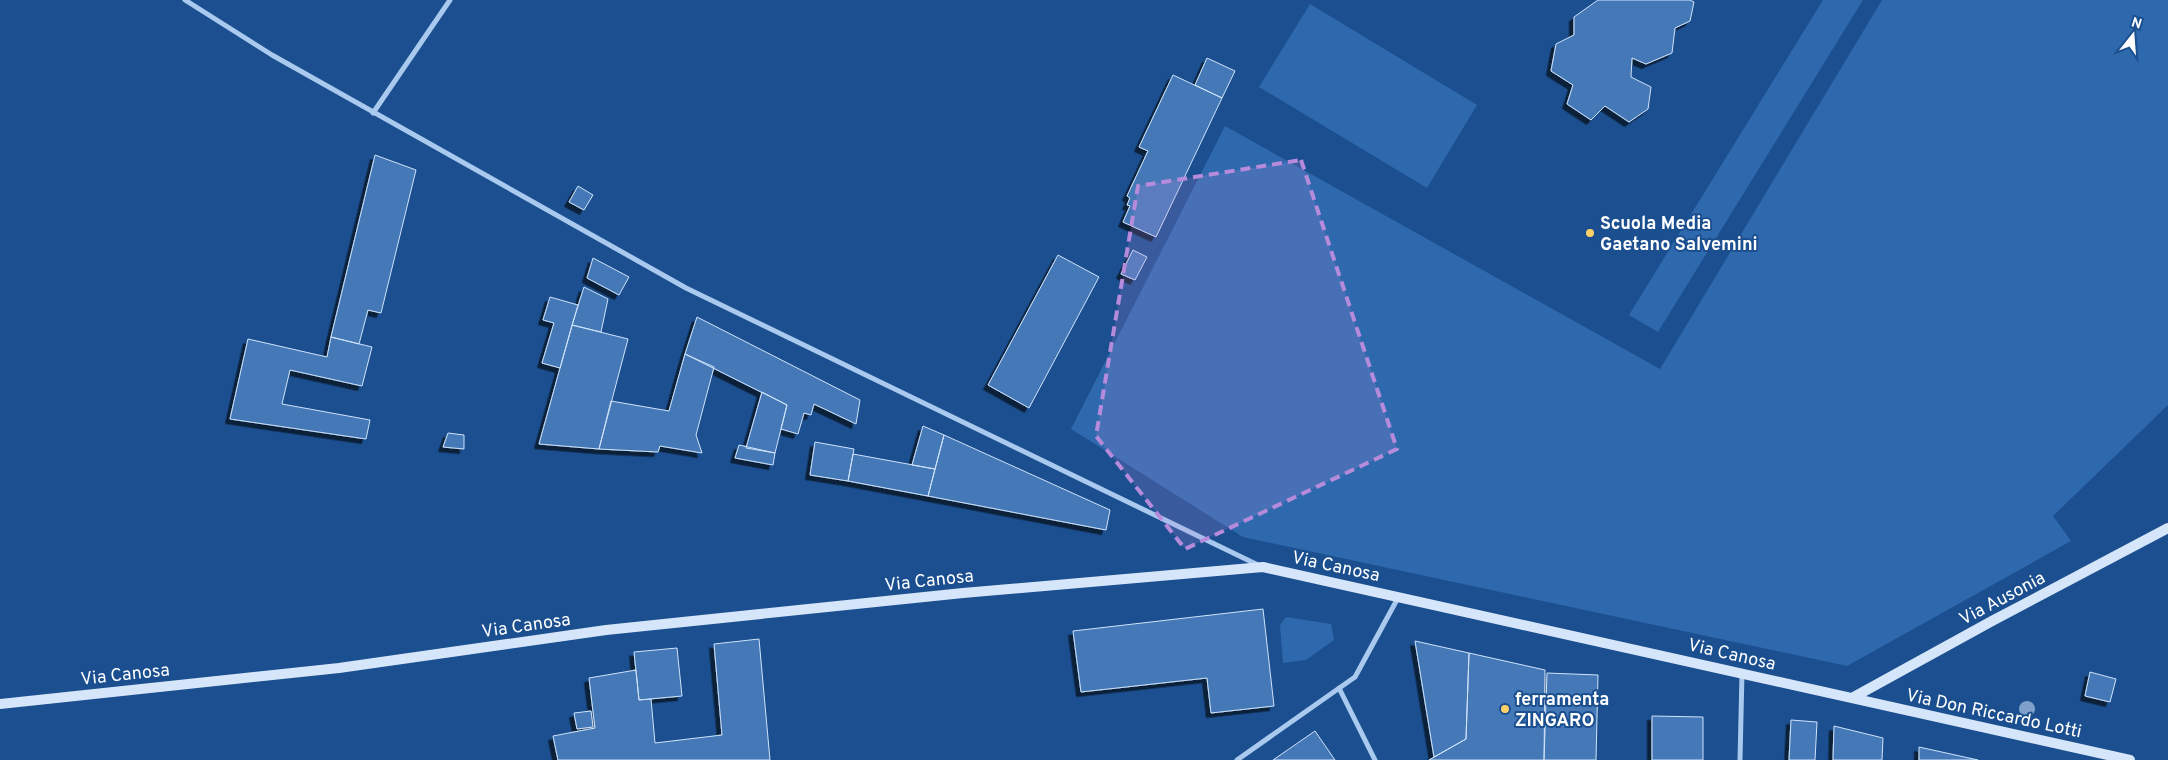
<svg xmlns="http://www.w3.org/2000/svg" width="2168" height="760" font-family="Overpass,sans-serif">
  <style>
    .green { fill: #2e69ad }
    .building { fill: #4478b7; stroke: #cfe3fa; filter: url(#shadow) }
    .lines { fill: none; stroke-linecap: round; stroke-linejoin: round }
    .street { stroke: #a9c9ee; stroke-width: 5 }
    .secondary { stroke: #d6e6fa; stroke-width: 10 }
    .tree { fill: #7ea0ca }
    .marked { fill: #b68bdc; fill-opacity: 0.2; stroke: #b68bdc; stroke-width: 4; stroke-dasharray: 10 6; stroke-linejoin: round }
    .poi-dot { fill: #ffd166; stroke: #1b4f8f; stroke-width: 2 }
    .labels { text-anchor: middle; stroke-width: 4; stroke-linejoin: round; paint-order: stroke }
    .poi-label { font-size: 18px; font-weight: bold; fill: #fff; stroke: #1b4f8f; text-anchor: start }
    .street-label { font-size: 18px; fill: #fff; stroke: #1b4f8f }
  </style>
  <defs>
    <filter id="shadow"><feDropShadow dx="-4.5" dy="4.5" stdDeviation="0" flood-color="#0009"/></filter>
  </defs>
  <rect width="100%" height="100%" fill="#1b4f8f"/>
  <path class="green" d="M 1823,0 L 1863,0 L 1658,332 L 1629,315 Z
    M 1882,0 L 2168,0 L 2168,405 L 2053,516 L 2071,541 L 1847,666 L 1243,537 L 1071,429 L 1225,126 L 1660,369 Z
    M 1310,4 L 1477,105 L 1427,188 L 1259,87 Z
    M 1286,617 L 1331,624 L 1334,640 L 1306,660 L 1283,663 L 1280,625 Z"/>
  <path class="building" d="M 1598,0 L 1690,0 L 1694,2 L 1690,21 L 1675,28 L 1672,53 L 1646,64 L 1632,58 L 1631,77 L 1651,87 L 1648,109 L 1629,122 L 1605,106 L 1591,120 L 1567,104 L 1573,85 L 1551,71 L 1556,44 L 1574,35 L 1574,17 Z
    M 1207,58 L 1235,71 L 1222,98 L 1195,85 Z
    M 1173,75 L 1222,98 L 1156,237 L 1123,222 L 1130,206 L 1127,205 L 1130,198 L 1127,196 L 1148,151 L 1139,147 Z
    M 375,155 L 416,170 L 381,313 L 368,310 L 359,344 L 331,337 Z
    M 578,186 L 593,195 L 584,210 L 569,202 Z
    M 1133,250 L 1147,257 L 1135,280 L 1121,274 Z
    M 1058,255 L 1099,277 L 1029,408 L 988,385 Z
    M 593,258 L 629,277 L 619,295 L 587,278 Z
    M 584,287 L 608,299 L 601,332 L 572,325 Z
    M 550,297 L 578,305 L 560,368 L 542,363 L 554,323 L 543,320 Z
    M 697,317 L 860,400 L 856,424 L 814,404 L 811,415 L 804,413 L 798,434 L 781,429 L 787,405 L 685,354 Z
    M 572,325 L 628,339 L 599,449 L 539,444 Z
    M 331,337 L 372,347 L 362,386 L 290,370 L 282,404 L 370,420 L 366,439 L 230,419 L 248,339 L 327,357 Z
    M 685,354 L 714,367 L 696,435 L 702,453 L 660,446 L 658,452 L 599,449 L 611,401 L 669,411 Z
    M 762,392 L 787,405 L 775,453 L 746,448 Z
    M 923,426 L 944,435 L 935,469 L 912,465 Z
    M 448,433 L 464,435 L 464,449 L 443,447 Z
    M 944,435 L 1110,510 L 1106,530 L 928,496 Z
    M 815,442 L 854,449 L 848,481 L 810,475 Z
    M 739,445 L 775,453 L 773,465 L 735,458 Z
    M 853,454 L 935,469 L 928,496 L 848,481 Z
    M 1263,609 L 1274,706 L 1211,713 L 1207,678 L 1081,692 L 1073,631 Z
    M 759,639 L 770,760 L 558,760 L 553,736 L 595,728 L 589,678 L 636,670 L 639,700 L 651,699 L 655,743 L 722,735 L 714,644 Z
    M 1415,641 L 1469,653 L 1466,739 L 1434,757 Z
    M 677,648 L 682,696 L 639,700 L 634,652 Z
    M 1469,653 L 1545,670 L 1544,760 L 1429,760 L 1466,739 Z
    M 2090,672 L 2116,679 L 2110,702 L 2085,696 Z
    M 1547,673 L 1598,675 L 1596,760 L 1544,760 Z
    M 591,711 L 593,727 L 577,729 L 574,713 Z
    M 1652,716 L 1703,717 L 1703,760 L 1652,760 Z
    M 1791,720 L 1817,722 L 1815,760 L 1789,760 Z
    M 1834,726 L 1883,738 L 1882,760 L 1833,760 Z
    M 1315,731 L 1335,760 L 1273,760 Z
    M 1919,747 L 1978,760 L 1919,760 Z"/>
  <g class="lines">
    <path class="street" d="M 185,0 L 272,55 L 686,288 L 1258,565
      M 373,113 L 450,0
      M 1339,688 L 1375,760
      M 1237,760 L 1355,677 L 1399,596
      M 1740,760 L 1742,673"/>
    <path class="secondary" d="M 1852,698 L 1992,621 L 2168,528
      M 0,704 L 339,668 L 606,630 L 963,593 L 1263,567 L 2130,760"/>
  </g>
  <circle class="tree" cx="2027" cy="709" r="8"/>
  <path class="marked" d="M 1301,160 L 1397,449 L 1185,549 L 1096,436 L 1138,186 Z"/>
  <g class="poi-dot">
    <circle cx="1590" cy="233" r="5"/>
    <circle cx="1505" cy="709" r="5"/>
  </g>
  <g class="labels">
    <g class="poi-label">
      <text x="1600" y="229">Scuola Media<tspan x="1600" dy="21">Gaetano Salvemini</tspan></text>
      <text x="1515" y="705">ferramenta<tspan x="1515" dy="21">ZINGARO</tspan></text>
    </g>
    <g class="street-label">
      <text transform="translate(1336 566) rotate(12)" y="6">Via Canosa</text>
      <text transform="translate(929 580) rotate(-6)" y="6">Via Canosa</text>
      <text transform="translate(2002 598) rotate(-28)" y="6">Via Ausonia</text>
      <text transform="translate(526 625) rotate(-8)" y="6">Via Canosa</text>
      <text transform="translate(1732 654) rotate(13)" y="6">Via Canosa</text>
      <text transform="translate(125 674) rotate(-6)" y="6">Via Canosa</text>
      <text transform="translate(1994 713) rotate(12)" y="6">Via Don Riccardo Lotti</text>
    </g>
  </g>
  <g transform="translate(2133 35) rotate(17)" stroke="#1b4f8f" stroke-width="4" paint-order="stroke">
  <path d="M0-4L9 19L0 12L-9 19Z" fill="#ffffff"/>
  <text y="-8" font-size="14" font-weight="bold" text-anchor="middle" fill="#ffffff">N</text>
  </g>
</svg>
